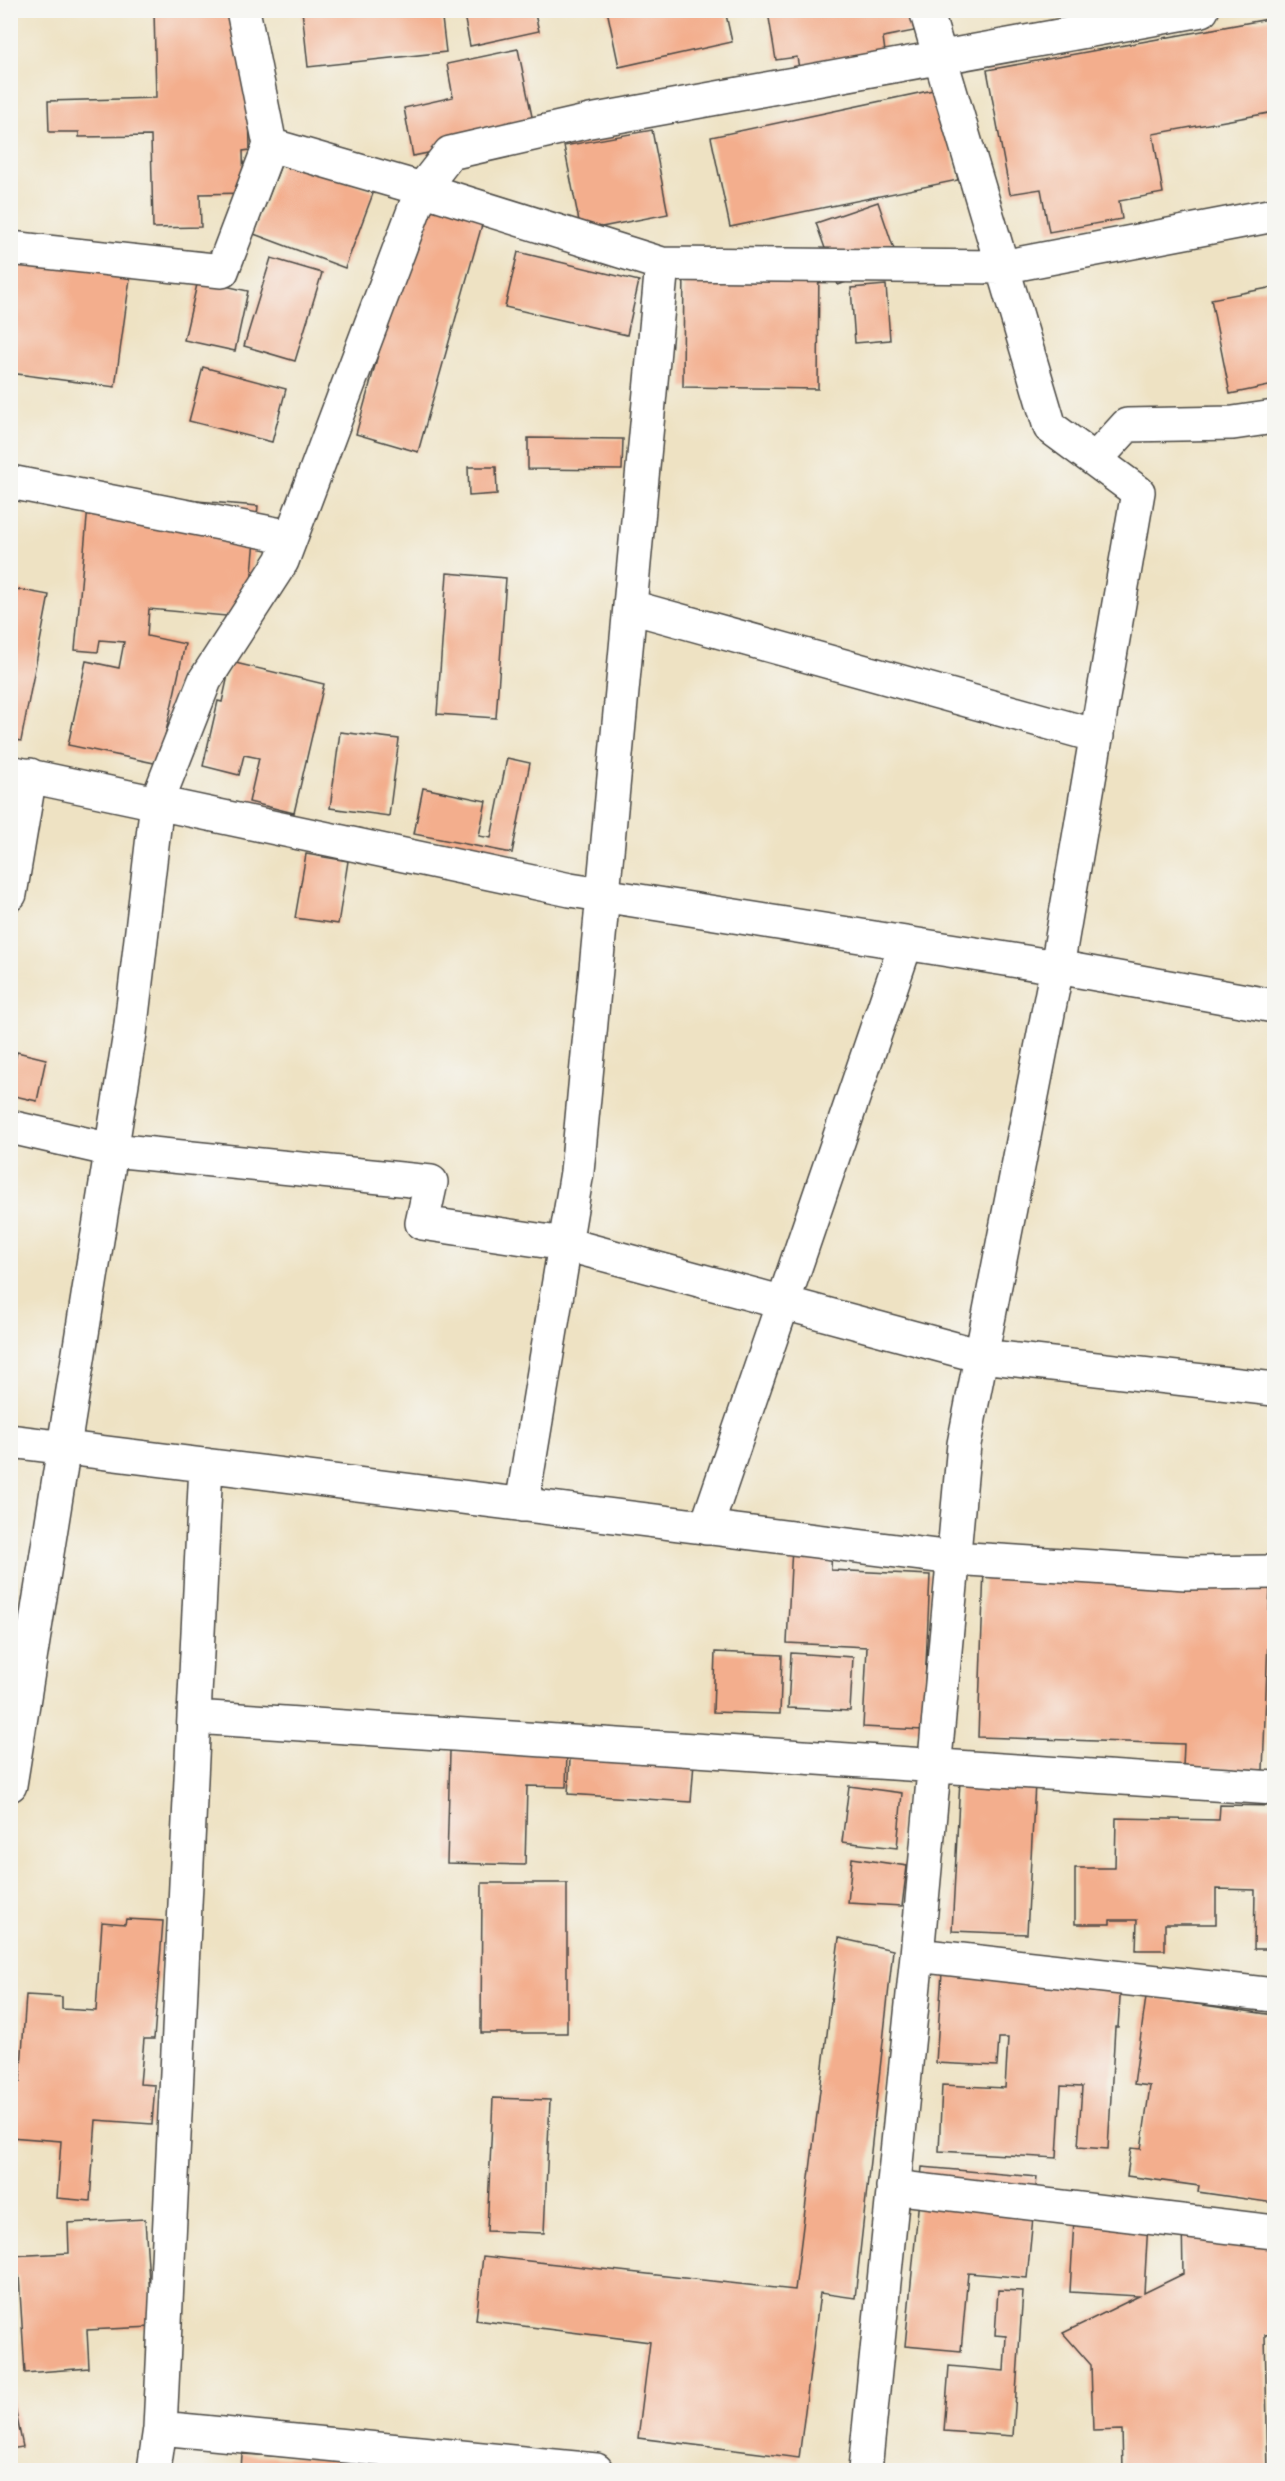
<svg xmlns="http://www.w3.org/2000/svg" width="1285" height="2481" font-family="Delius,sans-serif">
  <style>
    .building { fill: #f3ae8d }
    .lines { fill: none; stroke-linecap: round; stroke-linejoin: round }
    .street-casing { stroke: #484642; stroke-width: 36 }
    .street { stroke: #fff; stroke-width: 33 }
  </style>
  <rect width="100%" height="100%" fill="#f6f6f2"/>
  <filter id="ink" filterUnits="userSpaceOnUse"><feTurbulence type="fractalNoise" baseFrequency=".0167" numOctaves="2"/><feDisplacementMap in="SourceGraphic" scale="12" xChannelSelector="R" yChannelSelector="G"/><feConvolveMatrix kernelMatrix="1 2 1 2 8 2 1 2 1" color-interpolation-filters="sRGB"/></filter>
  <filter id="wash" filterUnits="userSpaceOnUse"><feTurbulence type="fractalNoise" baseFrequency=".008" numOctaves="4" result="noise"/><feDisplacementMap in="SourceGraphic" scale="24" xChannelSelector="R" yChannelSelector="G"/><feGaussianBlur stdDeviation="1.35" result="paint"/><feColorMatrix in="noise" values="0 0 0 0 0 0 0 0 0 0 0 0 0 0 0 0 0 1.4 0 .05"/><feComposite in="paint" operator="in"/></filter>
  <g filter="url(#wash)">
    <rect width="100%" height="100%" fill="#eee2c3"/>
    <g id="blocks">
      <path class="building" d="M 154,10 L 247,10 L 250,150 L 243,151 L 244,193 L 200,194 L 201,227 L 153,228 L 151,136 L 79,137 L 79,132 L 49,132 L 48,101 L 156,98 Z
        M 302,10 L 441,10 L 446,52 L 308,67 Z
        M 463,10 L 534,10 L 539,31 L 470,46 Z
        M 607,10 L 725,10 L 732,42 L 619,67 Z
        M 781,10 L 911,10 L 914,31 L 883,37 L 886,59 L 800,74 L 797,57 L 776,60 L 768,12 Z
        M 1274,18 L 1274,112 L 1153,134 L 1163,193 L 1119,201 L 1122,219 L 1049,232 L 1041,189 L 1010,194 L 987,70 Z
        M 518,49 L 535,131 L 413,156 L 404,108 L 453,97 L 447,64 Z
        M 938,89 L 958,180 L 730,227 L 711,137 Z
        M 652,130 L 668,214 L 581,231 L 564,146 Z
        M 284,157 L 374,191 L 345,268 L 254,234 Z
        M 422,196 L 485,214 L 418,452 L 356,434 Z
        M 878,202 L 899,264 L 838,285 L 816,223 Z
        M 518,252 L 639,281 L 627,335 L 505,307 Z
        M 10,255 L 131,271 L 115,387 L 10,373 Z
        M 684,256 L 819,258 L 818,389 L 683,387 Z
        M 271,258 L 322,273 L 295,361 L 244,346 Z
        M 198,280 L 248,291 L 235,351 L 184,340 Z
        M 886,285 L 890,340 L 855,343 L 851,288 Z
        M 1274,287 L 1274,385 L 1230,394 L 1211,299 Z
        M 203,367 L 286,389 L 272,442 L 189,421 Z
        M 528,438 L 623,439 L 622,470 L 528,469 Z
        M 468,467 L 496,467 L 497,494 L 469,496 Z
        M 122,495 L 258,506 L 248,618 L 149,609 L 147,636 L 185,644 L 159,764 L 68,745 L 86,661 L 119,668 L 124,642 L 100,640 L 98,652 L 75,650 L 88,507 L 100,508 L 99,517 L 120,518 Z
        M 447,573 L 506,578 L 496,718 L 437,714 Z
        M 10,588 L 49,595 L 21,741 L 10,739 Z
        M 231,662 L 324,684 L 294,813 L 249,802 L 259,758 L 244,755 L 239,775 L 203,766 L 218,701 L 222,702 Z
        M 340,732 L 399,739 L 389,816 L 330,808 Z
        M 507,758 L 530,763 L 512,853 L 414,834 L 423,788 L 486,801 L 479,836 L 491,838 Z
        M 306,854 L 348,861 L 338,924 L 295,918 Z
        M 17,1052 L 46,1059 L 37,1101 L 10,1095 L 10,1079 Z
        M 792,1546 L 832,1548 L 831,1570 L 930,1575 L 923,1730 L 863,1727 L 867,1647 L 787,1643 Z
        M 984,1568 L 1270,1588 L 1263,1770 L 1183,1767 L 1184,1744 L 978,1737 Z
        M 715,1652 L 782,1655 L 780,1714 L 713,1712 Z
        M 791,1653 L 853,1657 L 850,1711 L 788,1708 Z
        M 571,1741 L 695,1749 L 691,1802 L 568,1794 Z
        M 450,1751 L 567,1753 L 566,1787 L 527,1786 L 525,1865 L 447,1863 Z
        M 960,1780 L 1035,1783 L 1027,1934 L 952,1931 Z
        M 849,1786 L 902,1793 L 897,1848 L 842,1842 Z
        M 1220,1805 L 1274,1806 L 1274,1949 L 1254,1949 L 1255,1890 L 1216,1889 L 1216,1924 L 1165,1924 L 1165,1950 L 1136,1950 L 1137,1920 L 1110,1920 L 1110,1924 L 1075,1924 L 1075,1868 L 1115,1868 L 1116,1818 L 1219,1820 Z
        M 852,1858 L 907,1866 L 902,1906 L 848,1903 Z
        M 482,1883 L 567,1883 L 567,2033 L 481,2033 Z
        M 126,1919 L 163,1921 L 154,2039 L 144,2039 L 140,2084 L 155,2085 L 152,2124 L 96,2120 L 90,2201 L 57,2198 L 61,2141 L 10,2137 L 10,2082 L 20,2082 L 26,1995 L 62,1997 L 62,2009 L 96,2011 L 102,1922 L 125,1924 Z
        M 839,1938 L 893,1950 L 855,2298 L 820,2293 L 799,2458 L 638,2438 L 650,2342 L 476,2320 L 483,2256 L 795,2290 Z
        M 943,1957 L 1122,1968 L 1118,2027 L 1115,2027 L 1108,2149 L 1078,2147 L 1082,2087 L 1061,2086 L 1057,2158 L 939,2151 L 942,2085 L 1005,2088 L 1008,2038 L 999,2038 L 997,2066 L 936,2063 Z
        M 1146,1997 L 1274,2015 L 1274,2203 L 1198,2192 L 1199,2186 L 1127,2176 L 1131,2148 L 1141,2149 L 1150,2086 L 1134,2084 Z
        M 493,2098 L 550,2100 L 544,2233 L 487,2231 Z
        M 922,2167 L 1037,2177 L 1027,2278 L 968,2273 L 961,2351 L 905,2346 Z
        M 1075,2201 L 1149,2205 L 1144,2293 L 1183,2274 L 1182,2221 L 1274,2219 L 1274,2334 L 1265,2335 L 1268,2470 L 1123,2470 L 1122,2430 L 1093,2431 L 1091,2365 L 1063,2333 L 1139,2296 L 1070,2292 Z
        M 145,2219 L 152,2327 L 87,2330 L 89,2368 L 25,2373 L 19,2276 L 10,2276 L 10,2256 L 69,2253 L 68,2223 Z
        M 998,2290 L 1023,2291 L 1013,2436 L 944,2431 L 949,2366 L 1004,2371 L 1006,2336 L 995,2335 Z
        M 10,2384 L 23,2447 L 10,2449 Z
        M 242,2454 L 384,2463 L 383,2470 L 241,2470 Z"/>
    </g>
  </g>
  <g filter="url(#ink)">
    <use href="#blocks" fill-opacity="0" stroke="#484642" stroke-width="1.5"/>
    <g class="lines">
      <defs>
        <path id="street" d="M 270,145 L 422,189 L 662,264 L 1002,267 L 1274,215
          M 10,248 L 222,271 L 270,145 L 243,10
          M 1095,460 L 1127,425 L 1233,423 L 1274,417
          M 10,482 L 291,537
          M 631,607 L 1097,736
          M 10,772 L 570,890 L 1057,967 L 1274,1006
          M 10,894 L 30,775
          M 10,1127 L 112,1150 L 431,1182 L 422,1223 L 565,1244 L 981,1356 L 1274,1389
          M 10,1441 L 953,1558 L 1186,1573 L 1274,1572
          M 522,1505 L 577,1172 L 662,264
          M 706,1528 L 906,943
          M 194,1717 L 1274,1788
          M 10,1785 L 130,1033 L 157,802 L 205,680 L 282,561 L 422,189 L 450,153 L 590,121 L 1202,10
          M 917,1955 L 1274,1995
          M 893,2187 L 1274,2232
          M 160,2428 L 596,2470
          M 154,2470 L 160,2428 L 206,1465
          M 865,2470 L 917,1955 L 964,1444 L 1057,967 L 1138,492 L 1050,427 L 926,10"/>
      </defs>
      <use href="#street" class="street-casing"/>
      <use href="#street" class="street"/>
    </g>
  </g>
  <rect width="1285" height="2481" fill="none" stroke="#f6f6f2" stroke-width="36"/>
</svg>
